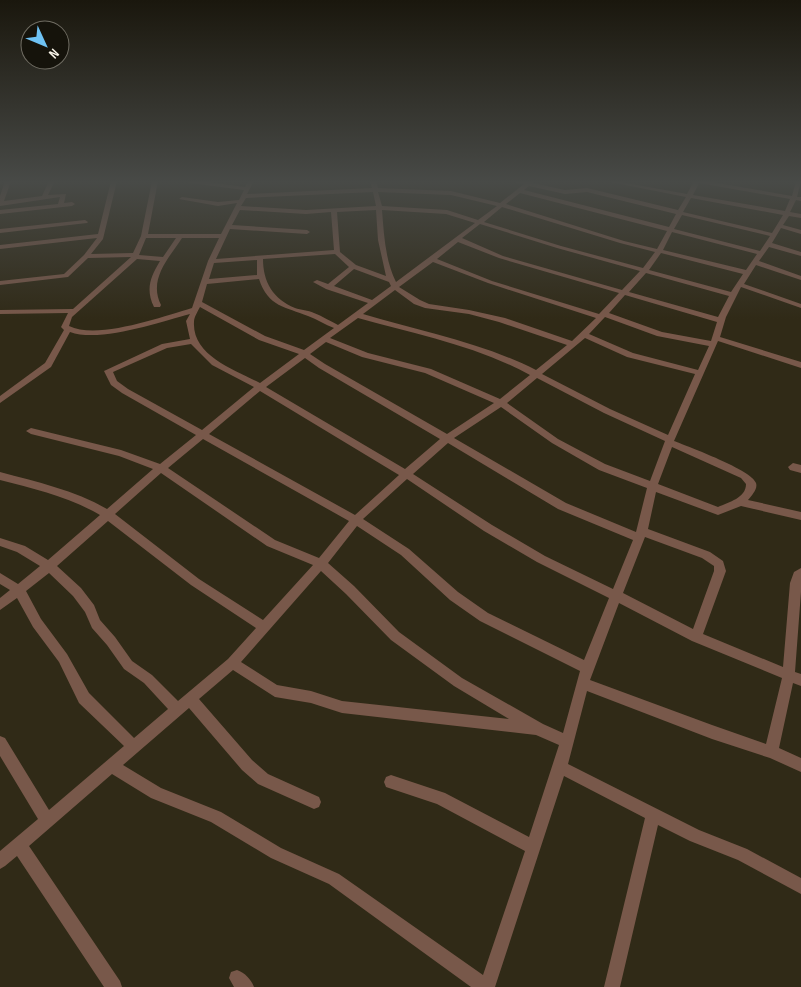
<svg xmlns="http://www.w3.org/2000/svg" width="801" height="987" font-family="'Sofia Sans Condensed',sans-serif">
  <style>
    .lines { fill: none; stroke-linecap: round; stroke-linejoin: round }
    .minor { fill: #78584a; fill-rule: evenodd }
  </style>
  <rect width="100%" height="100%" fill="#302a17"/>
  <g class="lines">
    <path class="minor" d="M 5,181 L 11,181 L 4,201 L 42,196 L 49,181 L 55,181 L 48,195 L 66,194 L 64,203 L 72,202 L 75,204 L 72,206 L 0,214 L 0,210 L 58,204 L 60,197 L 0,206 L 0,196 Z
      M 111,181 L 117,181 L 103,239 L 91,254 L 133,253 L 141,236 L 152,181 L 158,181 L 148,234 L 221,234 L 237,203 L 218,206 L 179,199 L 182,197 L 218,202 L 239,200 L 244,190 L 190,183 L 187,181 L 200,181 L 245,187 L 248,181 L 254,181 L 247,194 L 372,188 L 370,181 L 376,181 L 378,188 L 451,191 L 500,203 L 524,184 L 514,182 L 513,181 L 535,181 L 533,183 L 565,190 L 587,188 L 678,210 L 686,197 L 605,181 L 615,181 L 687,194 L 694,181 L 706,181 L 792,196 L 796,181 L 801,181 L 797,197 L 801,197 L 801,201 L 796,200 L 790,212 L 801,214 L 801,218 L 789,216 L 783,225 L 801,230 L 801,234 L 781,228 L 772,243 L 801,252 L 801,256 L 769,247 L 759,261 L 801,276 L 801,280 L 756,265 L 744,284 L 801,304 L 801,308 L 741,287 L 726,317 L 720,337 L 801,362 L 801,368 L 718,341 L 674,441 C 689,447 752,470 756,483 C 758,489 752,495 748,500 L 801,512 L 801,520 L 741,506 L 718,515 L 656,492 L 648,529 L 710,552 L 723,561 L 726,571 L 703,634 L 783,667 L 790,583 L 794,572 L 801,568 L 801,592 L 795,672 L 801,674 L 801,686 L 793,683 L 779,748 L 801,758 L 801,772 L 770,758 L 712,739 L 587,691 L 568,764 L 699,830 L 747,849 L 801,878 L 801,894 L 738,860 L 690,841 L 658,825 L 620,987 L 604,987 L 645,818 L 564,776 L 495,987 L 471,987 L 329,884 L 271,858 L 211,822 L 151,798 L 112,774 L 29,846 L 120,981 L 122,987 L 104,987 L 17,856 L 5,866 L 0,869 L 0,851 L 38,819 L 0,756 L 0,736 L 5,738 L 49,810 L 124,746 L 79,703 L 59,662 L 33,627 L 17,598 L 0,610 L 0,598 L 10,590 L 0,584 L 0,573 L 18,584 L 40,566 L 17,552 L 0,546 L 0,538 L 25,546 L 48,560 L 100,515 C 69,497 35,489 0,480 L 0,472 C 37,482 74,490 107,509 L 153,469 L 119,456 L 31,434 L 26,431 L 31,428 L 121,450 L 160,464 L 196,435 L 122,393 L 111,385 L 104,371 L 162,344 L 190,339 L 186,321 L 190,314 C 160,322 100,343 70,332 L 51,367 L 0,403 L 0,396 L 45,363 L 64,330 L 61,327 L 68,313 L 0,314 L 0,310 L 73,309 L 131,257 L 88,258 L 68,277 L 0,285 L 0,281 L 64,274 L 84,255 L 97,238 L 0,249 L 0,245 L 98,234 ZM 699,183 L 790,199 L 785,211 L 693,195 ZM 529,186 L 565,194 L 587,192 L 676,214 L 669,227 L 524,190 ZM 373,192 L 376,206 L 306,210 L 241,206 L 246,198 ZM 378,192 L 451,195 L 497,206 L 478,220 L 447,210 L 382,206 ZM 520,193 L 667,231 L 657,249 L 624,241 L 506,204 ZM 691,198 L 783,215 L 772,233 L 683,212 ZM 502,207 L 620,243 L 655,252 L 643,268 L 561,246 L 484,222 ZM 240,210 L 306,214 L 331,212 L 334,250 L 216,259 L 230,229 L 307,234 L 310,232 L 307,230 L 232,225 ZM 376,210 L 378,240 L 386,276 L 356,265 L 340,252 L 337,212 ZM 382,210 L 446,214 L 475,223 L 396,282 C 385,260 384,234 382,210 ZM 682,215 L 770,236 L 760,251 L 674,229 ZM 480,224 L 557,248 L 640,271 L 622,290 L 503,256 L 462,238 ZM 672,232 L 757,254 L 746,270 L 663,250 ZM 146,238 L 176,238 L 163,257 L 139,255 ZM 182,238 L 219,238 L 208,261 L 192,308 C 161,317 98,340 69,326 L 72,317 L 137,259 L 160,261 C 151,276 145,289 154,307 L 160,307 L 161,305 C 148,279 169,258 182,238 ZM 458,242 L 499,258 L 619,293 L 599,314 L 492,281 L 437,259 ZM 661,253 L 743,274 L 731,292 L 649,270 ZM 335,254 L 349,267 L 328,284 L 317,280 L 313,282 L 326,289 L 368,303 L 338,325 C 330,321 322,316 314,313 C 308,310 301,310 295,308 C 273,299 263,282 263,259 ZM 257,260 L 257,275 L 209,279 L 214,263 ZM 433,262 L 488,283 L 596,318 L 572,341 L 505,318 L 469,310 L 429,304 L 420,300 L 399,287 ZM 354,269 L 389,282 L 391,286 L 372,300 L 334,286 ZM 646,273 L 729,296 L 718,317 L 629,292 ZM 259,279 C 268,307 286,307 308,316 C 317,319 325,325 334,328 L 304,350 L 265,336 L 202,302 L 207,284 ZM 395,290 L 414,304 L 425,308 L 469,314 L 499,322 L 567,345 L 536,370 C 483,343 420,331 363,314 ZM 625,295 L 717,322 L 711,341 L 662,332 L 609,313 ZM 200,307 L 259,340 L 299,354 L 260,383 C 235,370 192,356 194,322 C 194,317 198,311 200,307 ZM 605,317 L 657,336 L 709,346 L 698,370 L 633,353 L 589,334 ZM 358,318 C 416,334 477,346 530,375 L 500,399 L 431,369 L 368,353 L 330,338 ZM 585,338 L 627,357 L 695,374 L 668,435 L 610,409 L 542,374 ZM 326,342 L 362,357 L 425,373 L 494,403 L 447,434 L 325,364 L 310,354 ZM 191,344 L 212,365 L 254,387 L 202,430 L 128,389 L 117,381 L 113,372 L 167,348 ZM 305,358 L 319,368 L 440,439 L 405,469 L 266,387 ZM 537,378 L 604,413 L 665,441 L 650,481 L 605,464 L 558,439 L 507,403 ZM 260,391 L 399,475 L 355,515 L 209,434 ZM 501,407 L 552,443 L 599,470 L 647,488 L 636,532 L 566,503 L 454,438 ZM 203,439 L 349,521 L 319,558 L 275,540 L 168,468 ZM 448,443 L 558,509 L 633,540 L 613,589 L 545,556 L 492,525 L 413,474 ZM 672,447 L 741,478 L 746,484 C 746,498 729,502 718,507 L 658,484 ZM 161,473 L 267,546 L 313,565 L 263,620 L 199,579 L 115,514 ZM 407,479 L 484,531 L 537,562 L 609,598 L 584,660 L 488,613 L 458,592 L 409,549 L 363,519 ZM 108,521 L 191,585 L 256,628 L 228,659 L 178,701 L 152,675 L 132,661 L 115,637 L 100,620 L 94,605 L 81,588 L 57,566 ZM 357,526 L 401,555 L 450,600 L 480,621 L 580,671 L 563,733 L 543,724 L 462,678 L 399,632 L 354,586 L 328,563 ZM 645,537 L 702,558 L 714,566 L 714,571 L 693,629 L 623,593 ZM 321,571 L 346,594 L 391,640 L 454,686 L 509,719 L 342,701 L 311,691 L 277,685 L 241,662 ZM 49,573 L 73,596 L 85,612 L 92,628 L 107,645 L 124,669 L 144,683 L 168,709 L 134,738 L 89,693 L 67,654 L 41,619 L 26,591 ZM 619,603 L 692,641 L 782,678 L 766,744 L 712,725 L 590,680 ZM 233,670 L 275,697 L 311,703 L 342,713 L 536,735 L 559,745 L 529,837 L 445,793 L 391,775 L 386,777 L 384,782 L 386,787 L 437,804 L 525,851 L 483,975 L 339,874 L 281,848 L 221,812 L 161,788 L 123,765 L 189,708 L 242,770 L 258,784 L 314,809 L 319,807 L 321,802 L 319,797 L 268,774 L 252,760 L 199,699 Z
      M 85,220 L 88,222 L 87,223 L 0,233 L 0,229 Z
      M 793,463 L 801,465 L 801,473 L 790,470 L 788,467 Z
      M 237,970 C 245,973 251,979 254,987 L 234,987 L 229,978 L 231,972 Z"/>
  </g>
  <linearGradient id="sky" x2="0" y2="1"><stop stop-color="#1a170d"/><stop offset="0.57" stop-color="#484a47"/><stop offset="1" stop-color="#484a47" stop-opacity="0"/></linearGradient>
  <rect width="801" height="319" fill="url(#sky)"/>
  <g transform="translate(45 45) rotate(134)"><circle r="24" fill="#15130b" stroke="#706d63"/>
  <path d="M0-4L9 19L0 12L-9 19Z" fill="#6ec2f4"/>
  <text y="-8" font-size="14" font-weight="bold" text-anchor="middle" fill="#f8f4e8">N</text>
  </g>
</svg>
